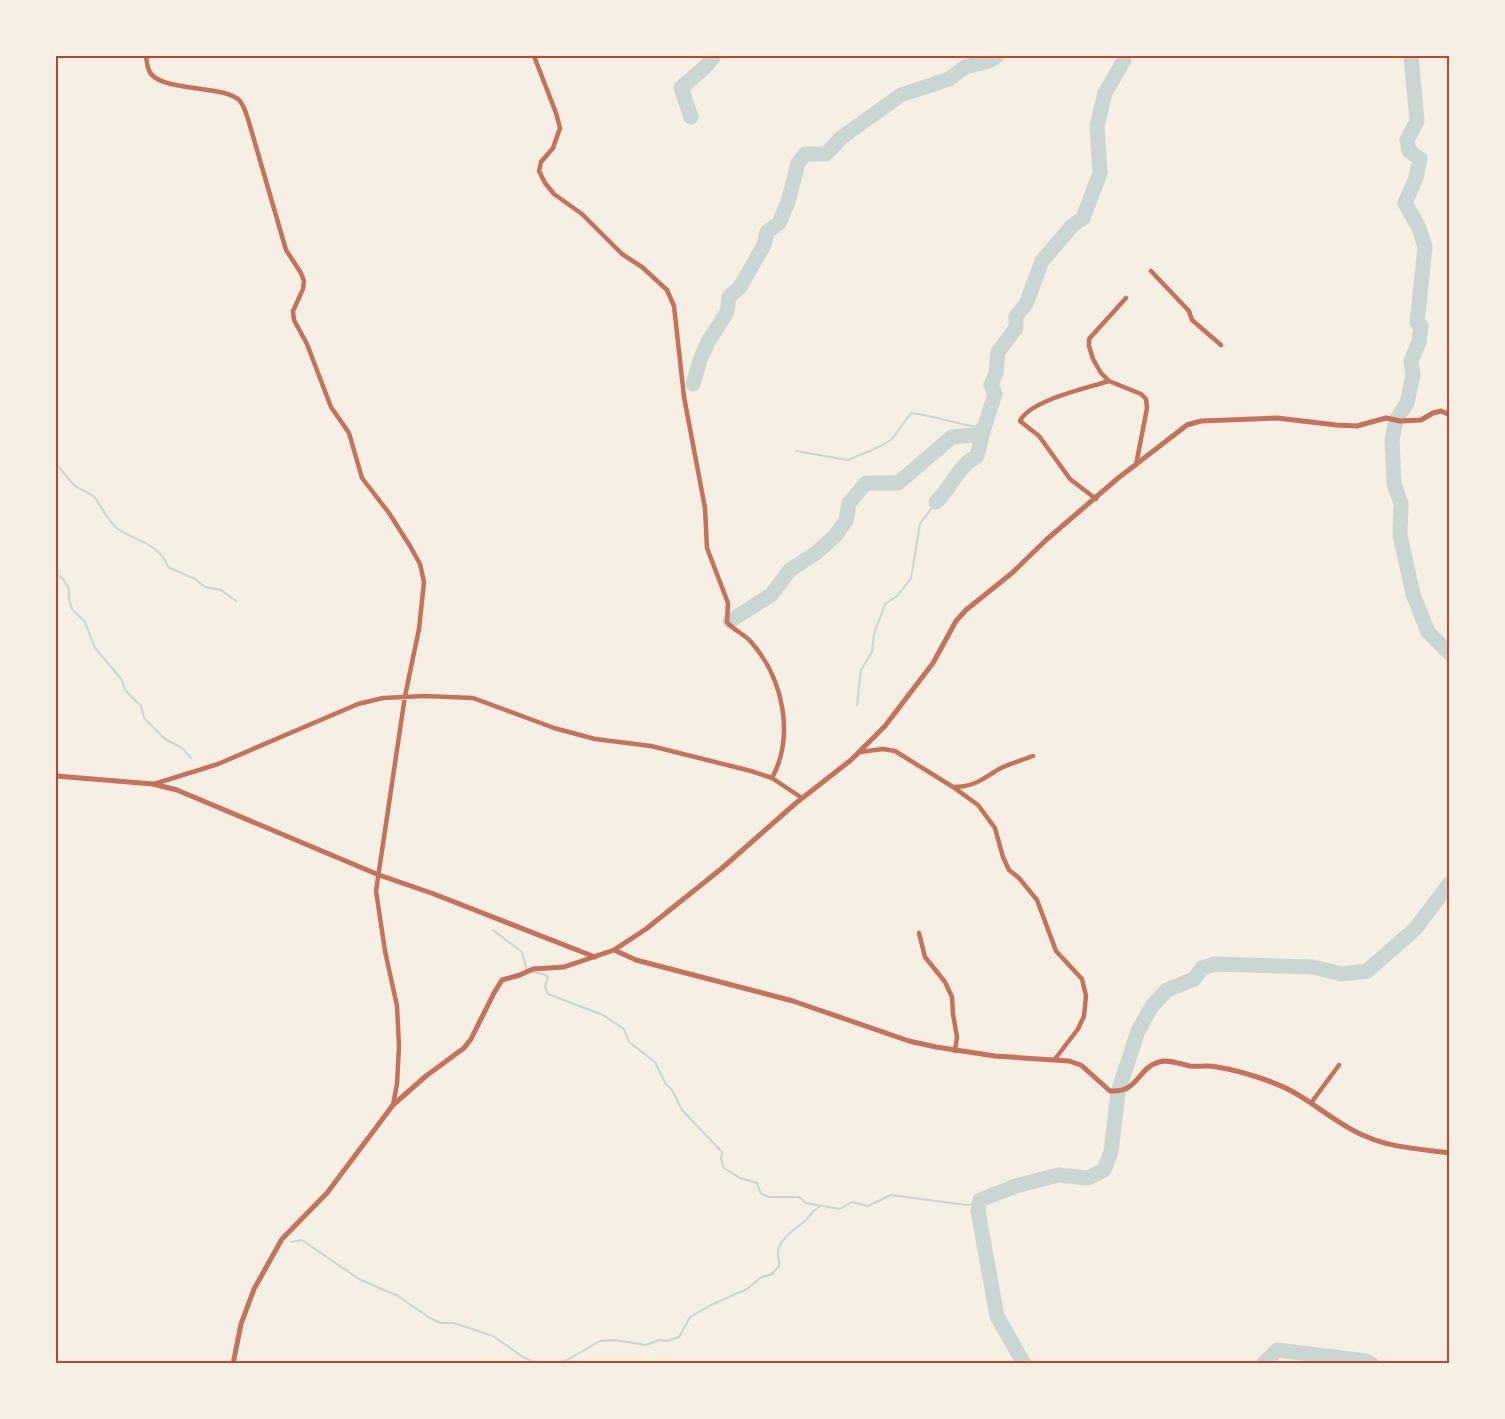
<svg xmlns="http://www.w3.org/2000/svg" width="1505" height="1419" font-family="Cabin,sans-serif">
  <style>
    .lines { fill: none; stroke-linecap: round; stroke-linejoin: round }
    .stream { stroke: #c9d6d2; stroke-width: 2 }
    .river { stroke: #c9d6d2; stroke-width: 15 }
    .minor { stroke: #c5725c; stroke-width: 4.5 }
    .tertiary { stroke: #c5725c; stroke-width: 5 }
    .neatline { fill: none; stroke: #b5482f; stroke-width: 2 }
  </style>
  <rect width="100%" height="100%" fill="#f6efe4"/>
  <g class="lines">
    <path class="stream" d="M 796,451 L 848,460 L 881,446 L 892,439 L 911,413 C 937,416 959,425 984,428
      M 56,464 C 63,471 67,478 74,485 C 80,491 90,491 96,499 C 103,509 108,522 118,529 C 136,541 160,544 168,567 L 195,579 L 205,587 L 221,590 L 236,601
      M 56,573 L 64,580 L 69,589 L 69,599 L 72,609 L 85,622 L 95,648 L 122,680 L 125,690 L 141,706 L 144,718 L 165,739 L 182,748 L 191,758
      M 857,705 L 861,670 L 872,652 L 874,634 L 885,604 L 897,596 L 911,578 L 920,524 L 936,502
      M 493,930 L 522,952 L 527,971 L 544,974 L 548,977 L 545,987 L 548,994 L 603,1015 L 624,1029 L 629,1042 L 655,1062 L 665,1083 L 672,1090 L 682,1110 L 722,1152 L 721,1159 L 724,1168 L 740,1178 L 757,1183 L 761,1194 L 769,1197 L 799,1197 L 806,1203 L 840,1209 L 852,1202 L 868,1206 L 891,1195 L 966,1205 L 973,1204 L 980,1200
      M 291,1242 L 302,1240 L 359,1279 L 398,1296 L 430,1318 L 441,1323 L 454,1323 L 493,1336 L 523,1357 L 538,1364
      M 554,1364 L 567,1360 L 600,1341 L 614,1340 L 646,1345 L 659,1340 L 667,1341 L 679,1337 L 690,1317 L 711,1305 L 747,1289 L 760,1278 L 772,1274 L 779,1266 C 780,1261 777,1256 778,1252 C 780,1237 796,1229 806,1220 C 811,1215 812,1211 819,1207"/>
    <path class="river" d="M 1411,56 L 1417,121 L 1407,140 L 1409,151 L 1420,159 L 1416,178 L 1405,203 L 1419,228 L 1425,247 L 1417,323 L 1421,326 L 1419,342 L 1411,361 L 1413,375 L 1407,403 L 1396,420 L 1392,440 L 1394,484 L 1401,503 L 1400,535 L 1413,594 L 1428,632 L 1450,654
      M 691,117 L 681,88 L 706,66 L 714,56
      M 693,384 L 700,360 L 708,342 L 727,312 L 729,297 L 740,287 L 764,245 L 767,232 L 779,223 L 788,202 L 798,163 L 805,154 L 826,154 L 842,137 L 901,95 L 949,79 L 965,67 L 989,61 L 997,56
      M 936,502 C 951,488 958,466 977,456 L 984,428
      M 730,621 L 771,595 L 790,570 L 816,553 L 835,536 L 846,521 L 849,503 L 866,483 L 898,483 L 952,437 L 975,435 L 984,428 L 995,394 L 991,385 L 996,373 L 998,352 L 1016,328 L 1016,316 L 1026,304 L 1042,261 L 1072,226 L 1083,218 L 1100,173 L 1097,126 L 1105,93 L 1124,60 L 1123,56
      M 1024,1364 L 997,1316 L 978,1211 L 980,1200 L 1016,1186 L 1058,1175 L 1088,1178 L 1104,1170 L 1111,1152 L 1118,1092 L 1138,1031 L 1152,1006 L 1167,990 L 1194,979 L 1202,968 L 1215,964 L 1313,967 L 1342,974 L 1367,971 L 1415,929 L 1450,883
      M 1263,1364 L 1277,1350 L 1366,1361 L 1372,1364"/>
    <path class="minor" d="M 146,56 C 147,62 147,69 151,74 C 166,92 226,85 240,101 C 244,106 246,113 248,119 L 286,250 L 301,273 L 304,281 L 303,289 L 293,311 L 294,320 L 307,344 L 331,407 L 349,433 L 362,478 L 389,513 L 410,546 L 420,564 L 424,582 L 419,629 L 405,696 L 376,891 L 385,951 L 397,1006 L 399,1046 L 397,1084 L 393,1105
      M 534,56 L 556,113 L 560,128 L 553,148 L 541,162 L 539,171 L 545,183 L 554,194 L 582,214 L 622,254 L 642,267 L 667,290 L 674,306 L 684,397 L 705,508 L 707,548 L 728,603 L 727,622 C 734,631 745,634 752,643 C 783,679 795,735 772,778
      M 1151,271 L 1189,311 L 1192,320 L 1221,345
      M 1126,298 L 1089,339 L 1089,346 L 1093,359 L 1101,373 L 1109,381 L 1141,394 L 1146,399 L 1147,408 L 1136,465
      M 1096,499 L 1070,479 L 1039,436 L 1020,421 C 1030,400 1088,388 1109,381
      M 860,752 L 883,749 L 895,751 L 953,787 L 978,805 L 995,828 L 1003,857 L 1009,870 L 1019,878 L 1037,900 L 1056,951 L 1082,979 L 1086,996 L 1084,1016 L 1078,1029 L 1055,1059
      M 154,784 L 218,764 L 358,704 L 383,698 L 425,696 L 473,698 L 554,728 L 595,739 L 651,746 L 751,771 L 772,778 L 802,798
      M 953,787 C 976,787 983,778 1001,768 C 1011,763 1023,760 1033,756
      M 919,933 L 925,957 L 945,982 L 952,997 L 953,1014 L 957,1037 L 955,1051
      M 1311,1103 L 1339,1065"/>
    <path class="tertiary" d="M 56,776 L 153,784 L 177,790 L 379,875 L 434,894 L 595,957
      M 614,950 L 636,960 L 793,1001 L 909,1041 L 936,1047 L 995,1056 L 1069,1061 L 1081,1065 L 1110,1091 C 1139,1093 1137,1068 1159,1062 C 1169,1059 1180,1064 1190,1066 C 1199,1067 1208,1065 1217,1067 C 1241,1071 1274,1081 1295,1093 C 1318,1106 1340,1126 1365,1136 C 1391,1148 1421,1149 1450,1153
      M 233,1364 L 241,1324 L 254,1289 L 282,1239 L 327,1193 L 393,1105 L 426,1076 L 464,1048 L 471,1039 L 494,993 L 502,980 L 520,975 L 533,969 L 564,967 L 614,950 L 646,929 L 721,869 L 796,803 L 851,760 L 885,726 L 933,663 L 956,621 L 966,610 L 1012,573 L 1046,540 L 1117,479 L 1187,425 L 1201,421 L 1277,418 L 1336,425 L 1357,426 L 1386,418 L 1400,421 L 1421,420 L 1433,413 L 1441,411 L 1450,415"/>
  </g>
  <rect width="1505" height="1419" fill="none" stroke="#f6efe4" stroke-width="114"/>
  <rect x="57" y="57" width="1391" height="1305" class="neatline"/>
</svg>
